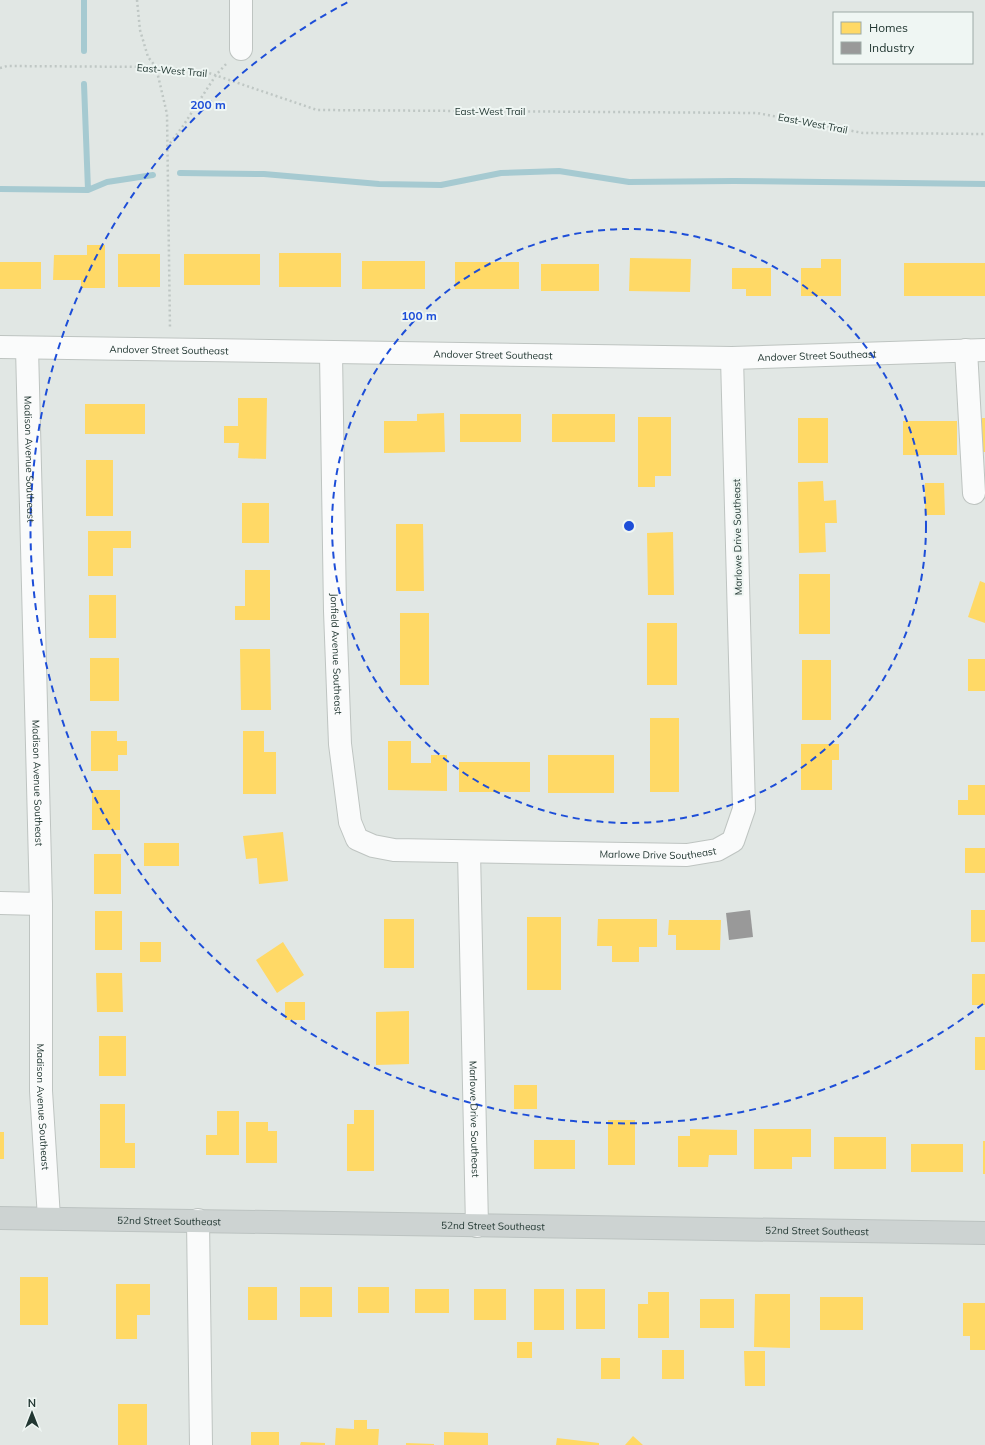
<svg xmlns="http://www.w3.org/2000/svg" width="985" height="1445" font-family="Mulish,sans-serif">
  <style>
    .homes { fill: #ffd966 }
    .industry { fill: #999 }
    .lines { fill: none; stroke-linecap: round; stroke-linejoin: round }
    .stream { stroke: #a6cad1; stroke-width: 6 }
    .minor-casing { stroke: #bec4c1; stroke-width: 24 }
    .major-casing { stroke: #bcc3c1; stroke-width: 24 }
    .path { stroke: #bfc7c4; stroke-width: 2.5; stroke-dasharray: 2 3; stroke-linecap: butt }
    .minor { stroke: #fafbfb; stroke-width: 22 }
    .major { stroke: #cdd3d2; stroke-width: 22 }
    .ring { fill: none; stroke: #1d4ed8; stroke-width: 2; stroke-dasharray: 7 5 }
    .labels { text-anchor: middle; stroke-width: 4; stroke-linejoin: round; paint-order: stroke }
    .street-label { font-size: 10px; fill: #223732; stroke: #eff6f3 }
    .centre { fill: #1d4ed8; stroke: #eff6f3; stroke-width: 2 }
    .ring-label { font-size: 12px; text-anchor: middle; font-weight: bold; fill: #1d4ed8; stroke: #eff6f3; stroke-width: 4; stroke-linejoin: round; paint-order: stroke }
  </style>
  <rect width="100%" height="100%" fill="#e1e7e4"/>
  <path class="homes" d="M 87,245 L 105,245 L 105,288 L 81,288 L 81,280 L 53,280 L 54,255 L 87,255 Z
    M 279,253 L 341,253 L 341,287 L 279,287 Z
    M 118,254 L 160,254 L 160,287 L 118,287 Z
    M 184,254 L 260,254 L 260,285 L 184,285 Z
    M 630,258 L 691,259 L 690,292 L 629,291 Z
    M 821,259 L 841,259 L 841,296 L 801,296 L 801,268 L 821,268 Z
    M 362,261 L 425,261 L 425,289 L 362,289 Z
    M 0,262 L 41,262 L 41,289 L 0,289 Z
    M 455,262 L 519,262 L 519,289 L 455,289 Z
    M 904,263 L 985,263 L 985,296 L 904,296 Z
    M 541,264 L 599,264 L 599,291 L 541,291 Z
    M 732,268 L 771,268 L 771,296 L 746,296 L 746,289 L 732,289 Z
    M 238,398 L 267,398 L 266,459 L 238,458 L 239,443 L 224,443 L 224,426 L 238,426 Z
    M 85,404 L 145,404 L 145,434 L 85,434 Z
    M 444,413 L 445,452 L 384,453 L 384,421 L 417,421 L 417,414 Z
    M 460,414 L 521,414 L 521,442 L 460,442 Z
    M 552,414 L 615,414 L 615,442 L 552,442 Z
    M 638,417 L 671,417 L 671,476 L 655,476 L 655,487 L 638,487 Z
    M 798,418 L 828,418 L 828,463 L 798,463 Z
    M 982,418 L 985,418 L 985,452 L 982,452 Z
    M 903,421 L 957,421 L 957,455 L 903,455 Z
    M 86,460 L 113,460 L 113,516 L 86,516 Z
    M 823,481 L 824,501 L 836,500 L 837,523 L 825,523 L 826,552 L 799,553 L 798,482 Z
    M 925,483 L 944,483 L 945,515 L 925,515 Z
    M 242,503 L 269,503 L 269,543 L 242,543 Z
    M 396,524 L 423,524 L 424,591 L 396,591 Z
    M 88,531 L 131,531 L 131,548 L 113,548 L 113,576 L 88,576 Z
    M 673,532 L 674,595 L 648,595 L 647,533 Z
    M 245,570 L 270,570 L 270,620 L 235,620 L 235,606 L 245,606 Z
    M 799,574 L 830,574 L 830,634 L 799,634 Z
    M 980,581 L 985,583 L 985,623 L 968,617 Z
    M 89,595 L 116,595 L 116,638 L 89,638 Z
    M 400,613 L 429,613 L 429,685 L 400,685 Z
    M 647,623 L 677,623 L 677,685 L 647,685 Z
    M 240,649 L 270,649 L 271,710 L 241,710 Z
    M 90,658 L 119,658 L 119,701 L 90,701 Z
    M 968,659 L 985,659 L 985,691 L 968,691 Z
    M 802,660 L 831,660 L 831,720 L 802,720 Z
    M 650,718 L 679,718 L 679,792 L 650,792 Z
    M 91,731 L 117,731 L 117,741 L 127,741 L 127,755 L 118,755 L 118,771 L 91,771 Z
    M 243,731 L 264,731 L 264,752 L 276,752 L 276,794 L 243,794 Z
    M 388,741 L 411,741 L 411,763 L 431,763 L 431,755 L 447,755 L 447,791 L 388,790 Z
    M 801,744 L 839,744 L 839,760 L 832,760 L 832,790 L 801,790 Z
    M 548,755 L 614,755 L 614,793 L 548,793 Z
    M 459,762 L 530,762 L 530,792 L 459,792 Z
    M 968,785 L 985,785 L 985,815 L 958,815 L 958,800 L 968,800 Z
    M 92,790 L 120,790 L 120,830 L 92,830 Z
    M 283,832 L 288,881 L 259,884 L 257,858 L 246,859 L 243,836 Z
    M 144,843 L 179,843 L 179,866 L 144,866 Z
    M 965,848 L 985,848 L 985,873 L 965,873 Z
    M 94,854 L 121,854 L 121,894 L 94,894 Z
    M 971,910 L 985,910 L 985,942 L 971,942 Z
    M 95,911 L 122,911 L 122,950 L 95,950 Z
    M 527,917 L 561,917 L 561,990 L 527,990 Z
    M 384,919 L 414,919 L 414,968 L 384,968 Z
    M 598,919 L 657,919 L 657,947 L 639,947 L 639,962 L 612,962 L 612,946 L 597,946 Z
    M 669,920 L 721,920 L 720,950 L 676,950 L 676,935 L 668,935 Z
    M 140,942 L 161,942 L 161,962 L 140,962 Z
    M 283,942 L 304,975 L 277,993 L 256,960 Z
    M 96,973 L 122,973 L 123,1012 L 97,1012 Z
    M 972,974 L 985,974 L 985,1005 L 972,1005 Z
    M 285,1002 L 305,1002 L 305,1020 L 285,1020 Z
    M 409,1011 L 409,1064 L 376,1065 L 376,1012 Z
    M 99,1036 L 126,1036 L 126,1076 L 99,1076 Z
    M 975,1037 L 985,1037 L 985,1070 L 975,1070 Z
    M 514,1085 L 537,1085 L 537,1109 L 514,1109 Z
    M 100,1104 L 125,1104 L 125,1143 L 135,1143 L 135,1168 L 100,1168 Z
    M 354,1110 L 374,1110 L 374,1171 L 347,1171 L 347,1124 L 354,1124 Z
    M 217,1111 L 239,1111 L 239,1155 L 206,1155 L 206,1135 L 217,1135 Z
    M 608,1120 L 635,1120 L 635,1165 L 608,1165 Z
    M 246,1122 L 268,1122 L 268,1131 L 277,1131 L 277,1163 L 246,1163 Z
    M 690,1129 L 737,1130 L 737,1155 L 709,1155 L 708,1167 L 678,1167 L 678,1136 L 690,1136 Z
    M 754,1129 L 811,1129 L 811,1157 L 792,1157 L 792,1169 L 754,1169 Z
    M 0,1132 L 4,1132 L 4,1159 L 0,1159 Z
    M 834,1137 L 886,1137 L 886,1169 L 834,1169 Z
    M 534,1140 L 575,1140 L 575,1169 L 534,1169 Z
    M 983,1141 L 985,1141 L 985,1174 L 983,1174 Z
    M 911,1144 L 963,1144 L 963,1172 L 911,1172 Z
    M 20,1277 L 48,1277 L 48,1325 L 20,1325 Z
    M 116,1284 L 150,1284 L 150,1315 L 137,1315 L 137,1339 L 116,1339 Z
    M 248,1287 L 277,1287 L 277,1320 L 248,1320 Z
    M 300,1287 L 332,1287 L 332,1317 L 300,1317 Z
    M 358,1287 L 389,1287 L 389,1313 L 358,1313 Z
    M 415,1289 L 449,1289 L 449,1313 L 415,1313 Z
    M 474,1289 L 506,1289 L 506,1320 L 474,1320 Z
    M 534,1289 L 564,1289 L 564,1330 L 534,1330 Z
    M 576,1289 L 605,1289 L 605,1329 L 576,1329 Z
    M 648,1292 L 669,1292 L 669,1338 L 638,1338 L 638,1304 L 648,1304 Z
    M 755,1294 L 790,1294 L 790,1348 L 754,1347 Z
    M 820,1297 L 863,1297 L 863,1330 L 820,1330 Z
    M 700,1299 L 734,1299 L 734,1328 L 700,1328 Z
    M 963,1303 L 985,1303 L 985,1350 L 970,1350 L 970,1336 L 963,1336 Z
    M 517,1342 L 532,1342 L 532,1358 L 517,1358 Z
    M 662,1350 L 684,1350 L 684,1379 L 662,1379 Z
    M 744,1351 L 765,1351 L 765,1386 L 745,1386 Z
    M 601,1358 L 620,1358 L 620,1379 L 601,1379 Z
    M 118,1404 L 147,1404 L 147,1445 L 118,1445 Z
    M 354,1420 L 367,1420 L 367,1429 L 379,1429 L 378,1445 L 335,1445 L 336,1428 L 354,1429 Z
    M 251,1432 L 279,1432 L 279,1445 L 251,1445 Z
    M 444,1432 L 488,1433 L 488,1445 L 444,1445 Z
    M 633,1436 L 643,1445 L 625,1445 Z
    M 557,1438 L 599,1443 L 599,1445 L 556,1445 Z
    M 301,1442 L 325,1443 L 325,1445 L 300,1445 Z
    M 406,1443 L 434,1444 L 434,1445 L 406,1445 Z"/>
  <path class="industry" d="M 750,910 L 753,937 L 729,940 L 726,913 Z"/>
  <g class="lines">
    <path class="stream" d="M 84,0 L 84,51
      M 84,84 L 88,190
      M 180,173 L 264,174 L 379,184 L 441,185 L 501,173 L 559,171 L 629,182 L 734,181 L 985,184
      M 0,189 L 88,190 L 107,182 L 153,175"/>
    <defs>
      <g id="minor">
        <path d="M 241,0 L 241,49"/>
        <path id="s1" d="M 0,347 L 732,358 L 985,350"/>
        <path id="s2" d="M 27,348 L 41,904 L 41,1091 L 49,1218"/>
        <path d="M 966,350 L 974,493"/>
        <path id="s3" d="M 331,353 L 335,611 L 340,744 L 350,822 L 357,839 L 373,846 L 394,850 L 687,855 L 717,850 L 733,841 L 744,809 L 732,358"/>
        <path id="s4" d="M 469,852 L 477,1226"/>
        <path d="M 0,903 L 41,904"/>
        <path d="M 198,1220 L 201,1445"/>
      </g>
      <g id="major">
        <path id="s5" d="M 0,1218 L 985,1233"/>
      </g>
    </defs>
    <use href="#minor" class="minor-casing"/>
    <use href="#major" class="major-casing"/>
    <path class="path" d="M 137,0 L 140,30 L 148,57 L 156,67 L 167,114 L 170,329
      M 0,68 L 7,66 L 156,67 L 206,72 L 317,110 L 757,113 L 863,133 L 985,134
      M 167,147 L 183,126 L 216,75 L 227,63"/>
    <use href="#minor" class="minor"/>
    <use href="#major" class="major"/>
  </g>
  <g class="ring">
    <circle cx="629" cy="526" r="297"/>
    <path d="M983 1004A595 595 0 1 1 350 1"/>
  </g>
  <g class="labels">
    <g class="street-label">
      <text transform="translate(172 70) rotate(5)" y="4">East-West Trail</text>
      <text x="490" y="115">East-West Trail</text>
      <text transform="translate(813 123) rotate(11)" y="4">East-West Trail</text>
      <text dy="4" stroke="none"><textPath href="#s1" startOffset="169">Andover Street Southeast</textPath></text>
      <text dy="4" stroke="none"><textPath href="#s1" startOffset="493">Andover Street Southeast</textPath></text>
      <text dy="4" stroke="none"><textPath href="#s1" startOffset="817">Andover Street Southeast</textPath></text>
      <text dy="4" stroke="none"><textPath href="#s2" startOffset="111">Madison Avenue Southeast</textPath></text>
      <text transform="translate(737 537) rotate(-91)" y="4">Marlowe Drive Southeast</text>
      <text dy="4" stroke="none"><textPath href="#s3" startOffset="301">Jonfield Avenue Southeast</textPath></text>
      <text dy="4" stroke="none"><textPath href="#s2" startOffset="435">Madison Avenue Southeast</textPath></text>
      <text dy="4" stroke="none"><textPath href="#s3" startOffset="791">Marlowe Drive Southeast</textPath></text>
      <text dy="4" stroke="none"><textPath href="#s2" startOffset="759">Madison Avenue Southeast</textPath></text>
      <text dy="4" stroke="none"><textPath href="#s4" startOffset="267">Marlowe Drive Southeast</textPath></text>
      <text dy="4" stroke="none"><textPath href="#s5" startOffset="169">52nd Street Southeast</textPath></text>
      <text dy="4" stroke="none"><textPath href="#s5" startOffset="493">52nd Street Southeast</textPath></text>
      <text dy="4" stroke="none"><textPath href="#s5" startOffset="817">52nd Street Southeast</textPath></text>
    </g>
  </g>
  <circle cx="629" cy="526" r="6" class="centre"/>
  <g class="ring-label">
    <text x="208" y="109">200 m</text>
    <text x="419" y="320">100 m</text>
  </g>
  <rect x="833" y="12" width="140" height="52" fill="#eff6f3" stroke="#9daaa6"/>
  <rect x="841" y="22" width="20" height="12" fill="#ffd966" stroke="#9daaa6"/>
  <text x="869" y="32" font-size="12" fill="#223732">Homes</text>
  <rect x="841" y="42" width="20" height="12" fill="#999999" stroke="#9daaa6"/>
  <text x="869" y="52" font-size="12" fill="#223732">Industry</text>
  <g transform="translate(32 1413)" stroke="#eff6f3" stroke-width="3" paint-order="stroke">
  <path d="M0-3L7 15L0 10L-7 15Z" fill="#223732"/>
  <text y="-6" font-size="11" font-weight="bold" text-anchor="middle" fill="#223732">N</text>
  </g>
</svg>
